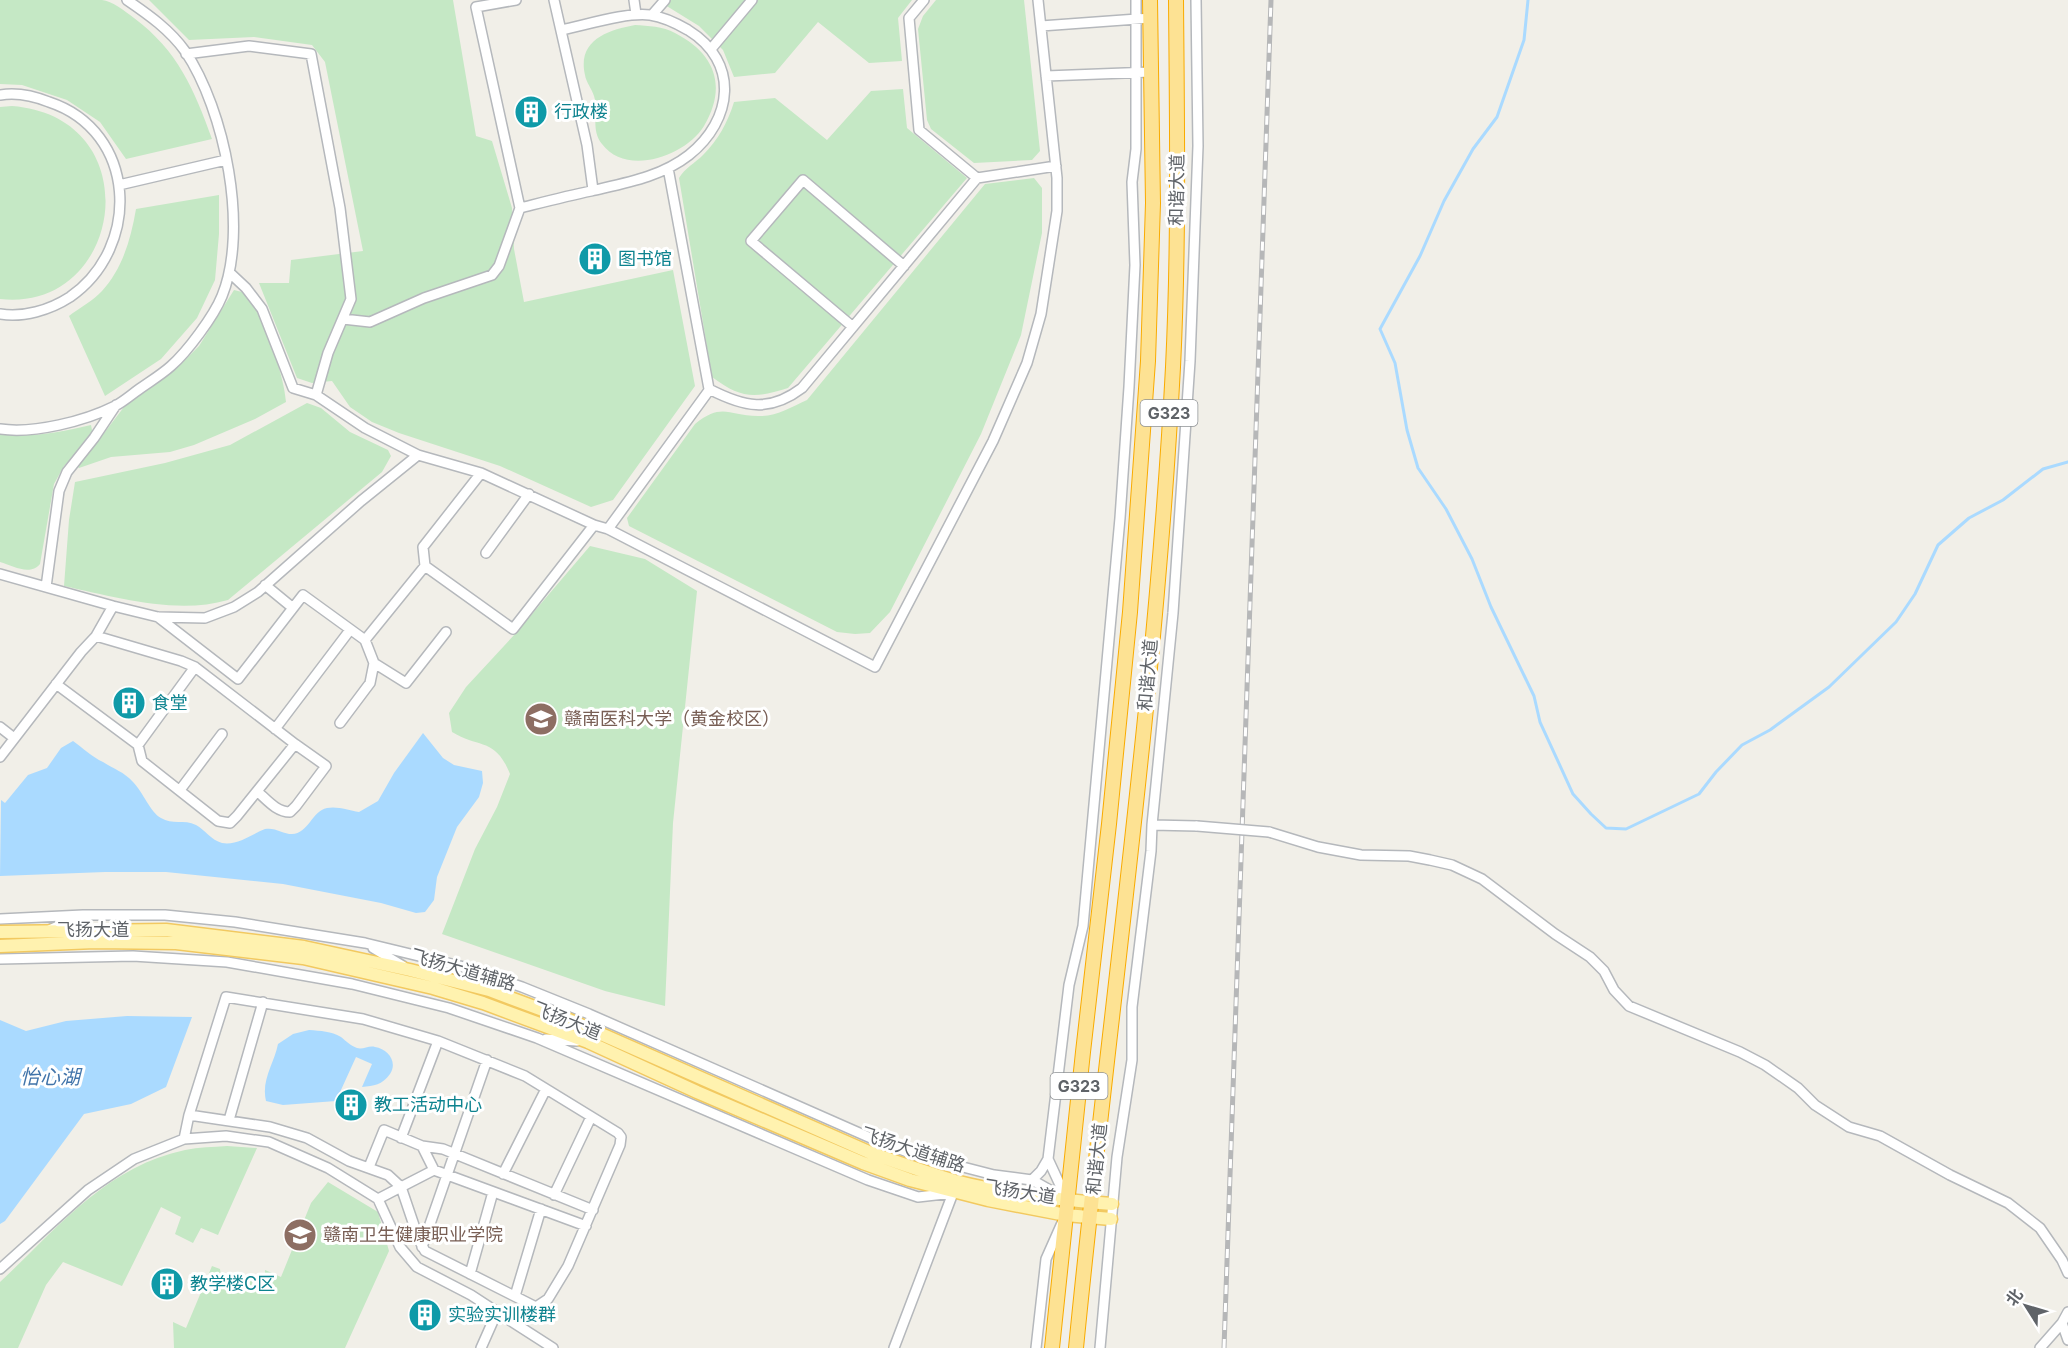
<svg xmlns="http://www.w3.org/2000/svg" width="2068" height="1348" font-family="Inter,'Noto Sans SC',sans-serif">
  <style>
    .green { fill: #c5e8c5 }
    .water { fill: #aadaff }
    .lines { fill: none; stroke-linecap: round; stroke-linejoin: round }
    .stream { stroke: #aadaff; stroke-width: 3 }
    .minor-casing { stroke: #b5b8bc; stroke-width: 12 }
    .major-casing { stroke: #f2c960; stroke-width: 15 }
    .highway-casing { stroke: #f9ab00; stroke-width: 16 }
    .minor { stroke: #fff; stroke-width: 9 }
    .major { stroke: #fff2af; stroke-width: 12 }
    .highway { stroke: #fde293; stroke-width: 14 }
    .rail-casing { stroke: #b6b7b8; stroke-width: 5 }
    .rail { stroke: #fff; stroke-width: 3; stroke-dasharray: 9; stroke-linecap: butt }
    .minor-bridge-casing { stroke: #b5b8bc; stroke-width: 12; stroke-linecap: butt }
    .minor-bridge { stroke: #fff; stroke-width: 9 }
    .labels { text-anchor: middle; stroke-width: 6; stroke-linejoin: round; paint-order: stroke }
    .shield { fill: #fff; stroke: #8f9295; stroke-width: 1.5 }
    .shield-label { font-size: 16px; font-weight: bold; fill: #5f6368 }
    .culture-label { font-size: 18px; fill: #0d838f; stroke: #fff; text-anchor: start }
    .street-label { font-size: 18px; fill: #5f6368; stroke: #fff }
    .education-label { font-size: 18px; fill: #785e54; stroke: #fff; text-anchor: start }
    .water-label { font-size: 20px; font-style: italic; fill: #4174aa; stroke: #fff }
  </style>
  <rect width="100%" height="100%" fill="#f1efe8"/>
  <path class="green" d="M 0,0 C 32,0 71,0 102,0 C 112,1 125,11 134,18 C 178,51 194,89 212,139 L 126,159 L 100,122 L 67,100 L 22,85 L 0,84 Z
    M 149,0 L 453,0 L 476,136 L 492,141 L 512,208 L 514,249 L 524,302 L 673,270 L 695,386 L 613,500 L 591,507 L 500,466 L 399,433 L 372,422 L 350,407 L 332,381 L 312,383 L 297,378 L 259,283 L 289,283 L 291,260 L 363,251 L 325,62 L 312,45 L 254,37 L 189,40 Z
    M 657,0 L 912,0 L 898,18 L 902,61 L 869,63 L 818,22 L 775,73 L 734,77 L 723,50 L 699,26 Z
    M 936,0 L 1024,0 L 1040,151 L 1032,160 L 974,163 L 931,129 L 927,120 L 918,29 L 923,16 Z
    M 635,25 C 648,26 663,26 675,33 C 716,54 727,87 704,126 C 686,156 626,177 602,144 C 590,129 599,112 594,96 C 592,89 586,82 585,75 C 577,40 608,30 635,25 Z
    M 903,89 L 907,128 L 967,178 L 788,388 C 754,399 740,398 712,377 L 679,178 C 685,168 695,163 703,155 C 718,140 728,122 734,102 L 775,98 L 827,140 L 871,91 Z
    M 12,106 C 152,117 124,313 0,299 L 0,107 Z
    M 1034,178 L 1042,188 L 1042,233 L 1021,335 L 981,434 L 890,612 L 870,633 L 855,634 L 837,632 L 629,526 L 627,518 L 695,424 C 723,402 728,416 758,416 C 776,417 791,407 807,400 L 985,184 Z
    M 219,195 L 219,234 L 215,280 L 197,318 L 161,359 L 105,396 L 69,316 C 79,308 93,301 102,291 C 123,268 131,238 136,209 Z
    M 234,290 L 246,293 C 263,317 284,373 286,402 L 255,419 L 194,445 L 170,452 L 111,457 L 79,468 L 78,467 L 124,407 L 175,370 L 199,346 Z
    M 307,403 L 321,408 L 350,432 L 388,450 L 391,456 L 382,472 L 228,600 C 177,615 114,597 64,586 L 69,520 L 75,482 L 165,463 L 230,445 Z
    M 91,425 L 93,435 L 64,466 L 54,484 L 40,564 C 30,576 13,566 0,562 L 0,434 C 32,438 60,432 91,425 Z
    M 590,546 L 645,559 L 697,591 L 673,823 L 665,1006 L 605,991 L 442,934 L 475,849 L 497,807 L 510,774 C 495,737 480,749 452,732 L 449,713 L 466,687 L 515,634 Z
    M 227,1146 L 257,1148 L 218,1235 L 201,1228 L 193,1243 L 175,1234 L 181,1217 L 161,1207 L 122,1286 L 63,1262 L 46,1285 L 18,1348 L 0,1348 L 0,1282 C 57,1229 105,1167 185,1150 C 199,1147 213,1147 227,1146 Z
    M 328,1182 L 378,1212 L 389,1251 L 345,1348 L 174,1348 L 173,1322 L 186,1328 L 212,1266 L 220,1269 L 222,1284 L 265,1280 L 265,1270 L 281,1277 L 311,1203 Z"/>
  <path class="water" d="M 423,733 L 443,758 L 454,765 L 482,771 L 483,783 L 479,797 L 457,827 L 437,877 L 434,900 L 425,912 L 416,913 L 381,903 L 283,884 L 166,872 L 105,872 L 0,876 L 1,800 L 5,803 L 28,775 L 47,768 L 61,748 L 73,741 C 83,748 92,757 103,762 C 114,769 124,772 133,782 C 143,792 150,812 161,818 C 172,825 184,819 196,825 C 205,830 211,840 222,843 C 237,846 252,834 265,829 C 275,827 283,834 292,834 C 308,834 312,811 327,808 C 337,806 349,810 359,812 L 378,801 L 394,773 Z
    M 127,1016 L 192,1017 L 166,1087 L 131,1104 L 84,1114 L 5,1221 L 0,1224 L 0,1020 L 26,1031 L 66,1021 Z
    M 309,1030 C 321,1031 331,1031 341,1037 C 346,1041 351,1046 357,1048 C 363,1050 369,1045 375,1047 C 388,1049 398,1062 390,1074 C 382,1085 374,1086 362,1087 L 372,1064 L 356,1057 L 336,1101 L 283,1105 L 266,1101 C 261,1080 274,1064 278,1044 L 293,1034 Z"/>
  <g class="lines">
    <path class="stream" d="M 1528,0 L 1524,40 L 1497,117 L 1473,149 L 1444,201 L 1420,256 L 1380,329 L 1395,363 L 1407,430 L 1418,468 L 1446,509 L 1472,559 L 1491,607 L 1534,696 L 1540,722 L 1573,794 L 1591,814 L 1606,828 L 1626,829 L 1699,794 L 1716,772 L 1742,745 L 1770,730 L 1829,687 L 1896,622 L 1915,594 L 1938,545 L 1969,518 L 2003,500 L 2043,469 L 2068,462"/>
    <defs>
      <path id="minor" d="M 516,0 L 476,7 L 520,208
        M 554,0 L 587,145 L 593,190
        M 634,0 L 636,14
        M 924,0 L 909,18 L 919,130 L 977,178 L 1056,166
        M 652,15 L 665,0
        M 1041,26 L 1151,18
        M 711,49 L 752,0
        M 186,54 L 249,46 L 311,54 L 340,208 L 351,299 L 328,353 L 316,395
        M 1046,76 L 1151,72
        M 0,95 C 17,92 34,96 49,102 C 137,131 142,247 70,297 C 50,310 23,318 0,314
        M 668,168 L 709,389 C 744,407 769,413 802,388 L 977,178
        M 119,185 L 226,160
        M 230,273 L 246,288 L 262,309 L 293,388 L 316,395 L 365,428 L 418,455
        M 343,319 L 370,322 L 424,298 L 492,275 L 499,266 L 520,208 C 544,202 567,196 591,191 C 625,183 661,177 689,155 C 733,120 740,62 688,30 C 676,23 664,17 650,15 C 626,12 586,25 561,30
        M 853,327 L 751,241 L 803,180 L 904,266
        M 0,429 C 34,434 85,421 115,406 C 123,402 131,395 138,390 C 149,382 161,375 171,366 C 187,352 214,316 222,296 C 249,230 225,110 185,51 C 170,30 149,15 127,0
        M 608,529 L 710,389
        M 486,553 L 529,494
        M 425,566 L 423,547 L 481,473
        M 0,574 L 113,606 L 158,617 L 205,618 L 234,607 L 258,592 L 361,501 L 418,455 L 481,473 L 594,525 L 608,529 L 875,667 L 993,441 L 1027,363 L 1041,314 L 1057,211 L 1057,178 L 1038,0
        M 265,585 L 293,608
        M 46,587 L 59,491 L 67,472 L 94,438 L 116,405
        M 158,617 L 238,679 L 303,595 L 365,640 L 425,566 L 513,629 L 594,525
        M 374,663 L 406,683 L 446,632
        M 56,684 L 138,745 L 142,761 L 218,821 L 230,823 L 237,816 L 295,744 L 195,667 L 181,661 L 96,636
        M 340,723 L 370,683 L 374,663 L 365,640
        M 0,727 L 14,738
        M 275,729 L 350,630
        M 138,745 L 195,667
        M 0,757 L 81,652 L 96,636 L 113,606
        M 180,790 L 222,734
        M 258,792 C 268,801 277,812 290,812 L 296,806 L 326,766 L 295,744
        M 1152,825 L 1197,826
        M 1269,832 L 1318,847 L 1361,855 L 1409,856 L 1430,860 L 1452,865 L 1482,879 L 1555,934 L 1590,957 L 1604,971 L 1614,990 L 1629,1006 L 1740,1052 L 1765,1065 L 1798,1088 L 1815,1105 L 1849,1127 L 1880,1136 L 1950,1175 L 2008,1203 L 2040,1228 L 2062,1260 L 2068,1273
        M 0,919 L 83,915 L 165,915 L 235,922 L 365,943 L 460,966 L 522,987 L 589,1014 L 873,1139 L 918,1156 L 959,1166 L 994,1175 L 1032,1180 L 1062,1197
        M 49,930 L 78,917
        M 373,948 L 403,966
        M 0,959 L 133,956 L 227,962 L 352,984 L 449,1008 L 537,1038 L 868,1180 L 918,1197 L 953,1193 L 894,1348
        M 546,1039 L 577,1041
        M 189,1115 L 270,1127 L 307,1138 L 349,1161 L 388,1175 L 401,1187 L 434,1170 L 586,1226
        M 229,1120 L 263,1002
        M 401,1138 L 438,1041
        M 184,1139 L 189,1115 L 226,997 L 363,1019 L 438,1041 L 525,1076 L 618,1133 L 621,1137 L 620,1145 L 568,1266 L 548,1299 L 536,1307 L 425,1251 L 419,1240 L 401,1187 L 378,1199
        M 422,1146 L 443,1149 L 593,1210
        M 369,1167 L 384,1130 L 422,1146 L 434,1170
        M 503,1174 L 546,1089
        M 1032,1180 L 1041,1171 L 1048,1159
        M 554,1195 L 591,1117
        M 1067,1200 L 1048,1159 L 1069,985 L 1083,926 L 1120,518 L 1129,387 L 1135,265 L 1132,182 L 1136,149 L 1136,0
        M 422,1247 L 487,1060
        M 0,1269 L 88,1190 L 134,1159 L 184,1139 L 226,1136 L 269,1142 L 328,1168 L 378,1199 L 400,1247 L 417,1267 L 471,1295 L 497,1312 L 481,1348
        M 470,1274 L 493,1192
        M 515,1296 L 541,1209
        M 497,1312 L 553,1348
        M 2062,1323 L 2068,1340
        M 1036,1348 L 1046,1259 L 1062,1223
        M 1100,1348 L 1117,1157 L 1132,1060 L 1132,1007 L 1151,851 L 1152,825 L 1173,613 L 1190,361 L 1198,146 L 1196,0
        M 2040,1348 L 2062,1323 L 2068,1312"/>
      <path id="major" d="M 0,932 L 166,930 L 304,947 L 410,970 L 489,990 L 567,1019 L 871,1153 C 899,1163 927,1173 955,1181 C 1006,1194 1060,1200 1112,1204
        M 0,946 L 95,942 L 176,943 L 303,958 L 433,988 L 483,1003 L 588,1042 L 697,1092 L 863,1163 L 910,1180 L 988,1200 L 1066,1215 L 1111,1219"/>
      <path id="highway" d="M 1052,1348 L 1083,1052 L 1109,824 L 1130,612 L 1148,361 L 1153,203 L 1150,0
        M 1076,1348 C 1108,1021 1156,695 1173,367 C 1179,245 1177,122 1176,0"/>
    </defs>
    <use href="#minor" class="minor-casing"/>
    <use href="#major" class="major-casing"/>
    <use href="#highway" class="highway-casing"/>
    <use href="#minor" class="minor"/>
    <use href="#major" class="major"/>
    <use href="#highway" class="highway"/>
    <defs>
      <path id="rail" d="M 1224,1348 L 1271,0"/>
    </defs>
    <use href="#rail" class="rail-casing"/>
    <use href="#rail" class="rail"/>
    <defs>
      <path id="minor-bridge" d="M 1197,826 L 1269,832"/>
    </defs>
    <use href="#minor-bridge" class="minor-bridge-casing"/>
    <use href="#minor-bridge" class="minor-bridge"/>
  </g>
  <defs>
    <symbol id="building-disc" viewBox="-11 -11 22 22"><circle r="9.5" fill="#0f9aa8" stroke="#fff"/><path d="M-4-6H4V6H1V3H-1V6H-4ZM-2.5-4.3h1.7v1.8h-1.7ZM.8-4.3h1.7v1.8H.8ZM-2.5-1h1.7V.8h-1.7ZM.8-1h1.7V.8H.8Z" fill="#fff"/></symbol>
    <symbol id="university-disc" viewBox="-11 -11 22 22"><circle r="9.5" fill="#8d6e63" stroke="#fff"/><path d="M0-5L7-2L0 1L-7-2ZM-4 1L0 2.5L4 1V4Q0 6-4 4Z" fill="#fff"/></symbol>
  </defs>
  <g fill-rule="evenodd">
    <use href="#building-disc" x="512" y="93" width="38" height="38"/>
    <use href="#building-disc" x="576" y="240" width="38" height="38"/>
    <use href="#building-disc" x="110" y="684" width="38" height="38"/>
    <use href="#university-disc" x="522" y="700" width="38" height="38"/>
    <use href="#building-disc" x="332" y="1086" width="38" height="38"/>
    <use href="#university-disc" x="281" y="1216" width="38" height="38"/>
    <use href="#building-disc" x="148" y="1265" width="38" height="38"/>
    <use href="#building-disc" x="406" y="1296" width="38" height="38"/>
  </g>
  <g class="labels">
    <g class="shield">
      <rect x="1140.5" y="400" width="57" height="26" rx="4.5"/>
      <rect x="1050.5" y="1073" width="57" height="26" rx="4.5"/>
    </g>
    <g class="shield-label">
      <text x="1169" y="419">G323</text>
      <text x="1079" y="1092">G323</text>
    </g>
    <g class="culture-label">
      <text x="554" y="118">行政楼</text>
      <text x="618" y="265">图书馆</text>
      <text x="152" y="709">食堂</text>
      <text x="374" y="1111">教工活动中心</text>
      <text x="190" y="1290">教学楼C区</text>
      <text x="448" y="1321">实验实训楼群</text>
    </g>
    <g class="street-label">
      <text transform="translate(1177 190) rotate(-89)" y="6">和谐大道</text>
      <text transform="translate(1148 675) rotate(-85)" y="6">和谐大道</text>
      <text x="93" y="936">飞扬大道</text>
      <text transform="translate(463 970) rotate(16)" y="6">飞扬大道辅路</text>
      <text transform="translate(567 1021) rotate(22)" y="6">飞扬大道</text>
      <text transform="translate(913 1150) rotate(18)" y="6">飞扬大道辅路</text>
      <text transform="translate(1097 1159) rotate(-84)" y="6">和谐大道</text>
      <text transform="translate(1020 1192) rotate(9)" y="6">飞扬大道</text>
    </g>
    <g class="education-label">
      <text x="564" y="725">赣南医科大学（黄金校区）</text>
      <text x="323" y="1241">赣南卫生健康职业学院</text>
    </g>
    <g class="water-label">
      <text x="50" y="1084">怡心湖</text>
    </g>
  </g>
  <g transform="translate(2026 1306) rotate(307)" stroke="#ffffff" stroke-width="4.5" paint-order="stroke">
  <path d="M0-4.5L10 22L0 15L-10 22Z" fill="#5f6368"/>
  <text y="-9" font-size="16" font-weight="bold" text-anchor="middle" fill="#5f6368">北</text>
  </g>
</svg>
